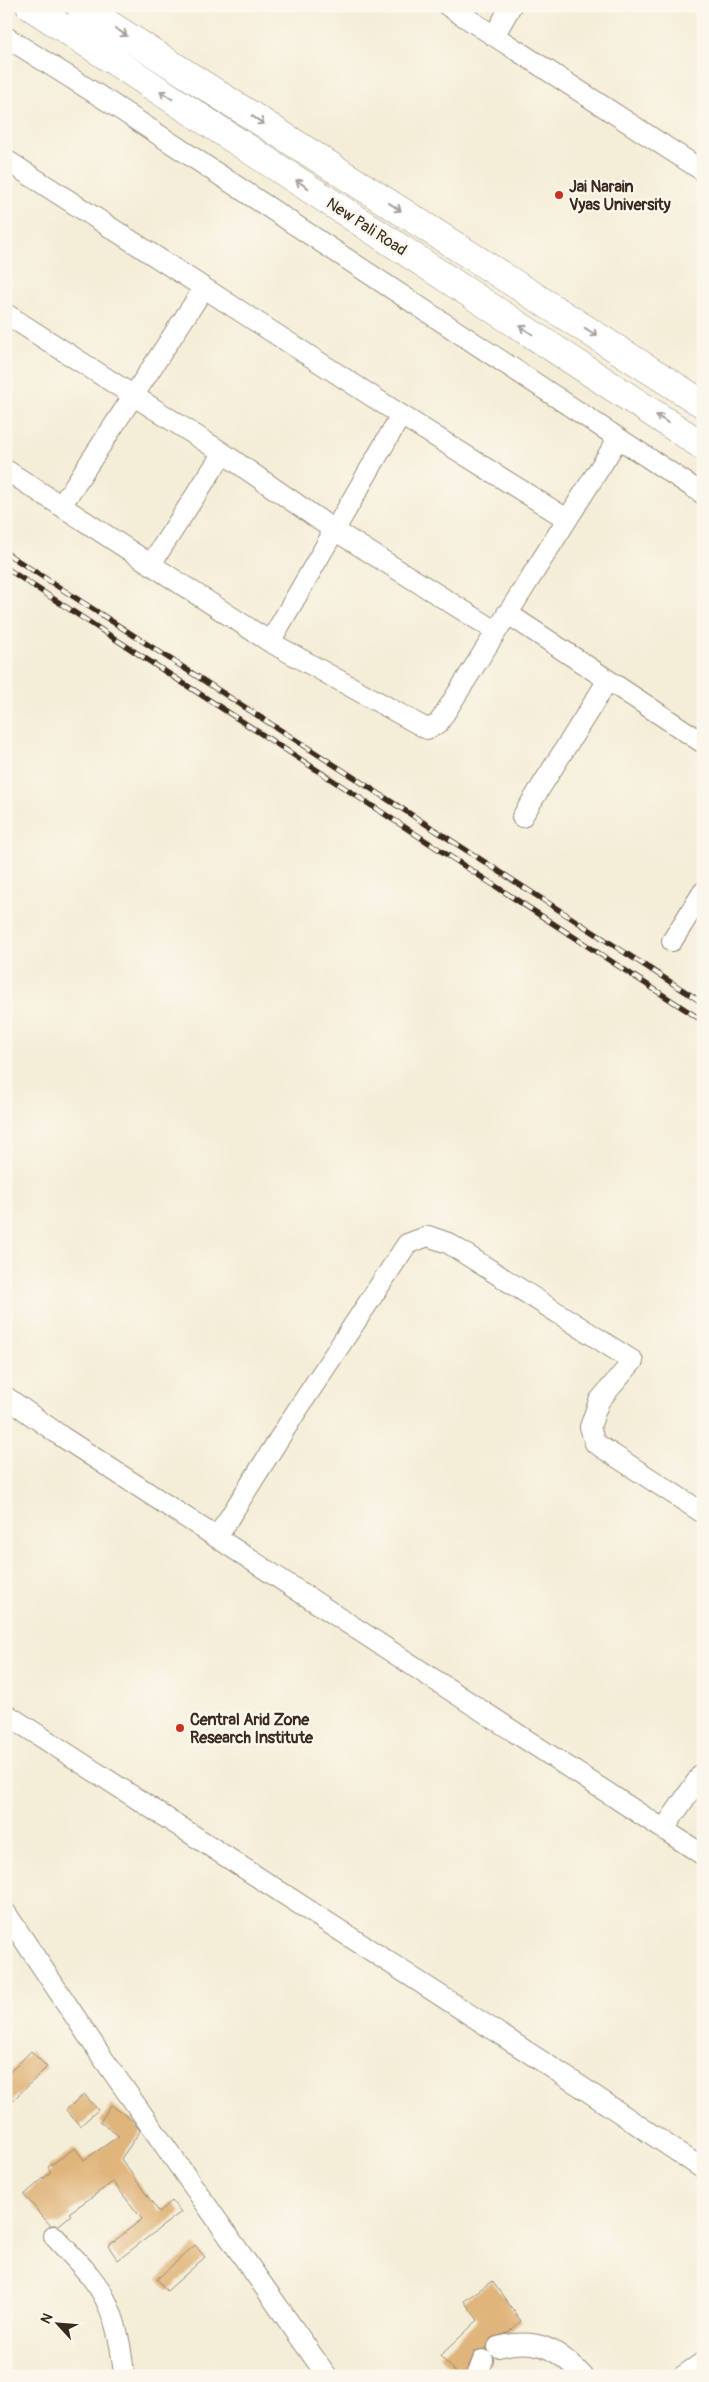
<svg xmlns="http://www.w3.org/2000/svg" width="709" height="2382" font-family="Pangolin,sans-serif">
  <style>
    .building { fill: #e0b57c }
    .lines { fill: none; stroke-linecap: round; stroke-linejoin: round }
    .minor-casing { stroke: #988c7a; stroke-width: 22 }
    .highway-casing { stroke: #988c7a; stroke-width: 29 }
    .minor { stroke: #fff; stroke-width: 20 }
    .highway { stroke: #fff; stroke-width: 28 }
    .rail-casing { stroke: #3b2a1e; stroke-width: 5.5 }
    .rail { stroke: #fbf7ec; stroke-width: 4; stroke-dasharray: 11; stroke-linecap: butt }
    .oneway { stroke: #a79f9a }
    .poi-dot { fill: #c8321e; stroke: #fbf7ec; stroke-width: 2 }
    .labels { text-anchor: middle; stroke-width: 4.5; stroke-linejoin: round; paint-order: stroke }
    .poi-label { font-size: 16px; font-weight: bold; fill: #3b2a1e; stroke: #fbf7ec; text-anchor: start }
    .street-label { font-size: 16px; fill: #3b2a1e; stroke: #fbf7ec }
  </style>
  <rect width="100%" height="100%" fill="#fbf7ec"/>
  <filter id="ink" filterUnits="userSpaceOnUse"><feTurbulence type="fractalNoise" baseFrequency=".02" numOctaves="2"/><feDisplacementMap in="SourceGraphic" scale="10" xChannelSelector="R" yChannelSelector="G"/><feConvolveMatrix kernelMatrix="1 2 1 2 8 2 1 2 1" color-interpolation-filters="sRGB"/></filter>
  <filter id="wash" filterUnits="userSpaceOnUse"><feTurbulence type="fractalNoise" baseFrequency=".0096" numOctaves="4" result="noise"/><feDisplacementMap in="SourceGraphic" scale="20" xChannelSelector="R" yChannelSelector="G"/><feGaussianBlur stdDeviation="1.12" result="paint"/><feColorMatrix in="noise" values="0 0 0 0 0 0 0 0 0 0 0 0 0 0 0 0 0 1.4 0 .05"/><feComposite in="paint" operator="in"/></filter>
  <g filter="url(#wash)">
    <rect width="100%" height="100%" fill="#f4edd7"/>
    <g id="blocks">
      <path class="building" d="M 31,2051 L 47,2067 L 6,2107 L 6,2076 Z
        M 84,2094 L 98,2110 L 80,2126 L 66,2110 Z
        M 111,2105 L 132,2120 L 140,2131 L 121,2159 L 159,2212 L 172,2201 L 181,2212 L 118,2260 L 108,2246 L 142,2219 L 113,2182 L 69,2213 L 71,2215 L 59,2225 L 50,2225 L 24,2195 L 51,2172 L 48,2167 L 75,2148 L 84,2160 L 119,2136 L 100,2122 Z
        M 195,2245 L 205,2257 L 167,2291 L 157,2279 Z
        M 492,2281 L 521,2321 L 508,2333 L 491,2338 L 486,2349 L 475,2351 L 466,2373 L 459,2376 L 440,2356 L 478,2320 L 464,2301 Z"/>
    </g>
  </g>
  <g filter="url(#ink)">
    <use href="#blocks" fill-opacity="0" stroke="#988c7a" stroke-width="1"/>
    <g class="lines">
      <defs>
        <path id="minor" d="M 448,6 L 703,171
          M 494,36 L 511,6
          M 6,37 L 109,102 L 703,494
          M 6,160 L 401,415 L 567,519
          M 6,314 L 223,453 L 334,530 L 496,631
          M 6,470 L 270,642 L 427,729 L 438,724 L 618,439
          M 61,506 L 204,288
          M 151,564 L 223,453
          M 507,613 L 703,743
          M 270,642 L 401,415
          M 522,817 L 608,680
          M 672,941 L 703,892
          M 6,1397 L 61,1436 L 703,1855
          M 217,1537 L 294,1415 L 407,1244 L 428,1236 L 448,1243 L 633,1361 L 599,1401 L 590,1427 L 595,1443 L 703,1513
          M 6,1714 L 580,2086 L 703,2169
          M 664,1829 L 703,1772
          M 6,1913 L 102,2057 L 327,2376
          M 54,2236 C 66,2250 80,2263 91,2277 C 114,2305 121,2341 124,2376
          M 498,2347 C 536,2337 557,2348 583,2376
          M 477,2376 L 483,2360
          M 683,2376 L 703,2362"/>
        <path id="highway" d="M 30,6 L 703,446
          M 80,6 L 703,404"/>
      </defs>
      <use href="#minor" class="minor-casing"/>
      <use href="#highway" class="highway-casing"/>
      <use href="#minor" class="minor"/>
      <use href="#highway" class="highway"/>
      <defs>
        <path id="rail" d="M 6,553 L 703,1003
          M 6,568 L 703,1021"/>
      </defs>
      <use href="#rail" class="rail-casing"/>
      <use href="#rail" class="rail"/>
    </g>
    <defs><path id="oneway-shaft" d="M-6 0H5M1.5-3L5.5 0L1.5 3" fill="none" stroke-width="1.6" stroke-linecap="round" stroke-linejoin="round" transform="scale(1.25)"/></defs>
    <g class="oneway">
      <use href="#oneway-shaft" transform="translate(121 32) rotate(33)"/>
      <use href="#oneway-shaft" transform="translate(166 95) rotate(-147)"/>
      <use href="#oneway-shaft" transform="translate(258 120) rotate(33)"/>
      <use href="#oneway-shaft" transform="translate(302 184) rotate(-147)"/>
      <use href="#oneway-shaft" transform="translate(395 207) rotate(33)"/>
      <use href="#oneway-shaft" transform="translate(526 330) rotate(-147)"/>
      <use href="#oneway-shaft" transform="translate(591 332) rotate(33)"/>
      <use href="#oneway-shaft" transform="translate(662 419) rotate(-147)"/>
    </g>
  </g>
  <g class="poi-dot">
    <circle cx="559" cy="195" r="5"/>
    <circle cx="180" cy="1728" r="5"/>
  </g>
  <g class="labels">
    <g class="poi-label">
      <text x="569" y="192">Jai Narain<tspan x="569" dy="18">Vyas University</tspan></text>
      <text x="190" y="1725">Central Arid Zone<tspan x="190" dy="18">Research Institute</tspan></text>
    </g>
    <g class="street-label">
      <text transform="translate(367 226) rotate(33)" y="6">New Pali Road</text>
    </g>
  </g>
  <rect width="709" height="2382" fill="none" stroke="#fbf7ec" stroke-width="25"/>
  <g transform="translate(58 2324) rotate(296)" stroke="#fbf7ec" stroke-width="4" paint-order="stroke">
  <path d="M0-4L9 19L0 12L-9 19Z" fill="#3b2a1e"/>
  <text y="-8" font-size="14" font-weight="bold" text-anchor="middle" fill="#3b2a1e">N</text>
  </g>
</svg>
